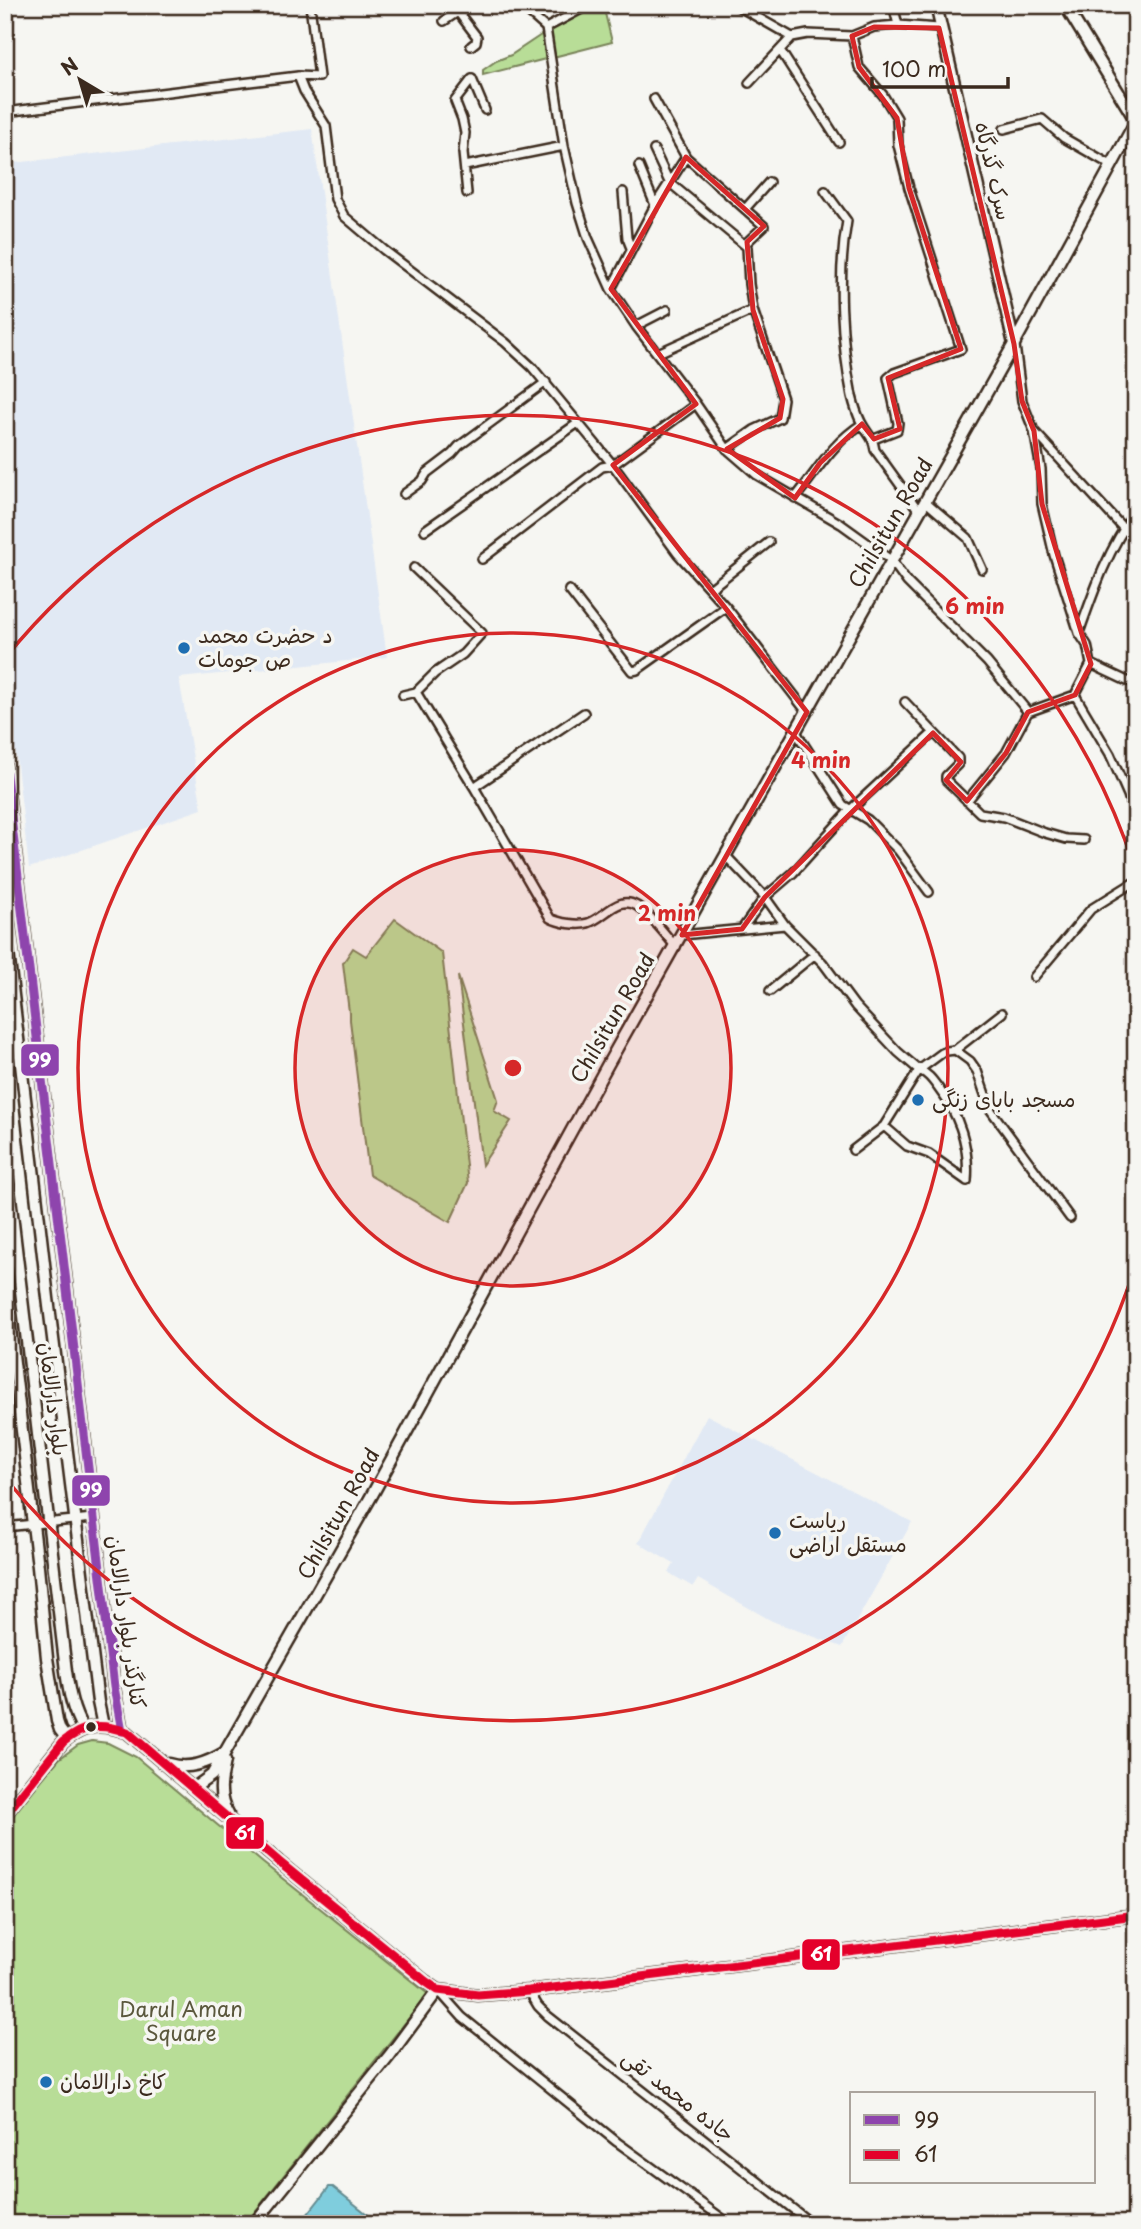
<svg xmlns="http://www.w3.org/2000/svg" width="1141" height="2229" font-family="'Playpen Sans','Playpen Sans Arabic',sans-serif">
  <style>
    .built { fill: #e1e9f4 }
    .green { fill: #b8dd97; stroke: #7a845a; stroke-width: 2 }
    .water { fill: #7fcddd; stroke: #648c91; stroke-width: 2 }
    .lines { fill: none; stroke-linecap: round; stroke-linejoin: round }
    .street-casing { stroke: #3b2a1e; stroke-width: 12 }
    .secondary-casing { stroke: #3b2a1e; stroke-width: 15 }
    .street { stroke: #f6f6f2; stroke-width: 7 }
    .secondary { stroke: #f6f6f2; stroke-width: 10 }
    .bus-1-casing { stroke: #f6f6f2; stroke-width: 14 }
    .bus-2-casing { stroke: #f6f6f2; stroke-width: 14 }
    .bus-1 { stroke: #8e44ad; stroke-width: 9 }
    .bus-2 { stroke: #e4002b; stroke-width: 9 }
    .marked { fill: none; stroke: #d62828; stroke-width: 5; stroke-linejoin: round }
    .ring { fill: none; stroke: #d62828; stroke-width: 3.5 }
    .poi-dot { fill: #1f6fb2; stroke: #f6f6f2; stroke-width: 2.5 }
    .bus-dot { fill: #3b2a1e; stroke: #f6f6f2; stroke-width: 2.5 }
    .labels { text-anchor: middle; stroke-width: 7; stroke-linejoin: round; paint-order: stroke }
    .street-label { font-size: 21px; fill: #3b2a1e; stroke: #f6f6f2 }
    .poi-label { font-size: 21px; fill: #3b2a1e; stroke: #f6f6f2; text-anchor: start }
    .park-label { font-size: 21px; fill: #5a573c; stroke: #f6f6f2 }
    .centre { fill: #d62828; stroke: #f6f6f2; stroke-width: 3.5 }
    .ring-label { font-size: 21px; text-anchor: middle; font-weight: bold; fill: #d62828; stroke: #f6f6f2; stroke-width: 7; stroke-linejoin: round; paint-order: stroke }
    .line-badge { stroke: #f6f6f2; stroke-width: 2.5 }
    .badge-label { font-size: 19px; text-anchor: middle; font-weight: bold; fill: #fff }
  </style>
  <rect width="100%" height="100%" fill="#f6f6f2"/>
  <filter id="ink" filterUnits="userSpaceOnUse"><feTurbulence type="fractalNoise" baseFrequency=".0143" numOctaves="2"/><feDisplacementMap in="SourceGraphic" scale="14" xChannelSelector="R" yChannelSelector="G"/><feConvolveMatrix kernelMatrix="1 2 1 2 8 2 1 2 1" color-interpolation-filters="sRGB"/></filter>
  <g filter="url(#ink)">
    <path class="built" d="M 312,129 L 387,657 L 179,678 L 202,809 L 29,868 L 5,661 L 5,164 Z
      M 707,1415 L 912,1522 L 842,1647 L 772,1621 L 698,1579 L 693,1587 L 669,1573 L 674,1564 L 638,1543 Z"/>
    <path class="green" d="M 592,5 L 603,5 L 612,42 L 483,75 L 483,70 L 496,61 L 511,55 L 550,29 Z
      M 395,919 L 442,953 L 468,1183 L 450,1222 L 369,1175 L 343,963 L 353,948 L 366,956 Z
      M 458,976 L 498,1100 L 494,1111 L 511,1121 L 482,1165 Z
      M 92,1741 L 108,1743 L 136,1757 L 263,1863 L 428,1994 L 245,2224 L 5,2224 L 5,1823 L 59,1759 L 78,1745 Z"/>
    <path class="water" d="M 329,2187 L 333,2187 L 372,2218 L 371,2224 L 300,2224 Z"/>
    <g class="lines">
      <defs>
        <path id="street" d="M 520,5 L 546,28 L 564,146 L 577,203 L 588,238 L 611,289 L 636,326 L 696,404 L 727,449 L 757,475 L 841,524 L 891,560 L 907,582 L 987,662 L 1028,712
          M 736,5 L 792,37 L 808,34 L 852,36 L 874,27 L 898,25 L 939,28
          M 893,5 L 898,25
          M 458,12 L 477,37 L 476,42 L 471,46
          M 444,21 L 468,5
          M 546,28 L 589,5
          M 852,36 L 859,67 L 883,95 L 897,118 L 898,145 L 909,188 L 961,349 L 894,373 L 888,378 L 898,423 L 897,430 L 874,439
          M 780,50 L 839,142
          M 298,76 L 304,91 L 326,126 L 335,199 L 344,216 L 384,250 L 505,342 L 532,367 L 613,465 L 678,554 L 726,607 L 807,712
          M 749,83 L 792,37
          M 654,99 L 686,157 L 764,226 L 745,244
          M 5,112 L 298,76 L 319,77 L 310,5
          M 1004,129 L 1042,119 L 1064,138 L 1111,165
          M 654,150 L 669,182 L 747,247 L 749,284 L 753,310 L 783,399 L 780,418 L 754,430 L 727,449
          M 465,166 L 564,146
          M 639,166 L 655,205
          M 825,191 L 847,221 C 837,276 841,341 852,396 C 854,404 857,414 861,422 C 867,434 873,436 875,450 L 919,511
          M 623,192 L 627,238 L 631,248
          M 467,193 L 463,153 L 465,133 L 462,119 L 455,101 L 472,79 L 485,110
          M 745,209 L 769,182
          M 611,289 L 655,205 L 686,157
          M 636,326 L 667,310
          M 658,353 L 753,310
          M 1034,431 L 1123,528
          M 404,494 L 422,481 L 427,473 L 452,454 L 459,446 L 546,382
          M 795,498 C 819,469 830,445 862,424
          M 925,501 L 968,538 L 982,569
          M 425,530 L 578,423
          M 482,559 L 602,467 L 613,465 L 696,404
          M 710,589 L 769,542
          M 569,590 L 632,671 L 637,670 L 726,607
          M 1079,633 C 1094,590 1109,547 1136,511
          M 1091,664 L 1127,681 L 1136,682
          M 416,692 L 474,787 L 550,918 C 559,923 578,926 588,923 C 605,918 618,894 637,906 C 652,916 664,933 676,947
          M 403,695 L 416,692 L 435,673 L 463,654 L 482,633 L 414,568
          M 1075,695 L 1110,754 L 1128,795 L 1136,821
          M 905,702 L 958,758 L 958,764 L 946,776 L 946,780 L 980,813 L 1004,817 L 1045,833 L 1066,839 L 1084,840
          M 796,732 L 843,805 L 868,820 L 898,850 L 929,892
          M 474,787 L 584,713
          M 967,801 L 1006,753 L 1028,712 L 1075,695 L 1091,664 L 1087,645 L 1079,633 L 1054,555 L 1042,504 L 1041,469 L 1034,431 L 1022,401 L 1015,345
          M 726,856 L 765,897 L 785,925 L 823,963 L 855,1006 L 898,1052 L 919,1070 L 884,1126 L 853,1150
          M 742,929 L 765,897 L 793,873 L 849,811 L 933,733
          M 682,935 L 785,925
          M 1034,977 L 1091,909 L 1136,881
          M 770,991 L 815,954
          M 955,1050 L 1002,1013
          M 884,1126 L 907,1146 L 929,1154 L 967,1181
          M 967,1181 C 970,1147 959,1115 939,1089 C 933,1081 929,1074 919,1070 L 942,1053 L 947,1051 L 955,1050 L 970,1061 L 977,1071 L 990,1109 L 1070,1218
          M 5,1527 L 93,1518
          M 438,1990 L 462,2017 L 617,2142 L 730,2224
          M 529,1991 L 538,2006 L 548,2016 L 812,2224"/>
        <path id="secondary" d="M 936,5 L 1014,344
          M 1065,5 L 1136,121
          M 5,767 L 114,1687 L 122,1731
          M 5,926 L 48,1298 L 98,1702 L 103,1726
          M 5,1155 L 66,1671 C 69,1692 72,1710 83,1729
          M 5,1286 L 38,1567 L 47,1658 L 57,1721 L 60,1730 L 67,1739
          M 225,1761 C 221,1780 217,1797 228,1814
          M 169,1764 C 189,1770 207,1763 224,1753
          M 194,1788 L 212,1775 L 372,1495 L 608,1064 L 1014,344 L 1136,121
          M 5,1815 L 63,1742 C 86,1724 100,1723 127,1732 L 279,1862 L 425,1981 L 438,1990 L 478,1995 L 529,1991 L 1136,1915
          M 254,2224 L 390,2055 L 438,1990"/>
      </defs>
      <use href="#street" class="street-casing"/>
      <use href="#secondary" class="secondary-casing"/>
      <use href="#street" class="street"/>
      <use href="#secondary" class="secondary"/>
      <defs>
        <path id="bus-1" d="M 5,767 L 114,1687 L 122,1731"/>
        <path id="bus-2" d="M 5,1815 L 63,1742 C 86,1724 100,1723 127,1732 L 279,1862 L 425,1981 L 438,1990 L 478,1995 L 529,1991 L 1136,1915"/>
      </defs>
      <use href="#bus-1" class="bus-1-casing"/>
      <use href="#bus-2" class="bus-2-casing"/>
      <use href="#bus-1" class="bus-1"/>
      <use href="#bus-2" class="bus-2"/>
    </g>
  </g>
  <path class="marked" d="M 874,27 L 939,28 L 1014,344 L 1022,401 L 1034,431 L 1042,504 L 1091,664 L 1075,695 L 1028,712 L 1006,753 L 967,801 L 946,780 L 961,762 L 933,733 L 765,897 L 742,929 L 682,935 L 807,712 L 613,465 L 696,404 L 611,289 L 686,157 L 764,226 L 747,242 L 753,310 L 783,399 L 780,418 L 727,449 L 795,498 L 820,463 L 862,424 L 874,439 L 900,429 L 888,378 L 961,349 L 909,188 L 897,118 L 859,67 L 852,36 Z"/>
  <circle cx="513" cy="1068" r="218" fill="#d62828" fill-opacity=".12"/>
  <g class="ring">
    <circle cx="513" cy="1068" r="218"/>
    <circle cx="513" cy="1068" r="435"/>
    <path d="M1134 1270A653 653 0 0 1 6 1479M6 657A653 653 0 0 1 1134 866"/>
  </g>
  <g class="poi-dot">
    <circle cx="184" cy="648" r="7"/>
    <circle cx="918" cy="1100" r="7"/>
    <circle cx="775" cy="1533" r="7"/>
    <circle cx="46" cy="2082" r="7"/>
  </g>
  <circle class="bus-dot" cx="91" cy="1727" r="6"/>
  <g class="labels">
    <g class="street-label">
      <text transform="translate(993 171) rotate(77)" y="7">سرک گذرگاه</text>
      <text transform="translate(891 523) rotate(-60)" y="7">Chilsitun Road</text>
      <text transform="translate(613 1018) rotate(-60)" y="7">Chilsitun Road</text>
      <text transform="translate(53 1399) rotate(83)" y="7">بلوار دارالامان</text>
      <text transform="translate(339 1514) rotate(-61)" y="7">Chilsitun Road</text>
      <text transform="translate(126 1622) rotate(82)" y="7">کنارگذر بلوار دارالامان</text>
      <text transform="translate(678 2096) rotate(38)" y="7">جاده محمد تقی</text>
    </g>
    <g class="poi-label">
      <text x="198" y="643">د حضرت محمد<tspan x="198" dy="24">ص جومات</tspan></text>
      <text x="932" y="1107">مسجد بابای زنگی</text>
      <text x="789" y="1528">ریاست<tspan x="789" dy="24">مستقل اراضی</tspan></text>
      <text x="60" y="2089">کاخ دارالامان</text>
    </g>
    <g class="park-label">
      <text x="181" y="2017">Darul Aman<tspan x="181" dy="24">Square</tspan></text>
    </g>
  </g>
  <circle cx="513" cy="1068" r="10" class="centre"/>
  <g class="ring-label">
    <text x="975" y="614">6 min</text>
    <text x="821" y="768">4 min</text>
    <text x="667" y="921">2 min</text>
  </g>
  <g class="line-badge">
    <rect x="20" y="1043" width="40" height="34" rx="7" fill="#8e44ad"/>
    <rect x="71" y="1474" width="40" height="33" rx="7" fill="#8e44ad"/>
    <rect x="225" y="1816" width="40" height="34" rx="7" fill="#e4002b"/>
    <rect x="801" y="1938" width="40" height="33" rx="7" fill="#e4002b"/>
  </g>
  <g class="badge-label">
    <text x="40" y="1067">99</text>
    <text x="91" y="1497">99</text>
    <text x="245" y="1840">61</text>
    <text x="821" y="1961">61</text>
  </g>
  <rect width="1141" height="2229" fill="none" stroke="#f6f6f2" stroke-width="28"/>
  <rect x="14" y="14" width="1113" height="2201" fill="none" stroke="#3b2a1e" stroke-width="2.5" filter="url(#ink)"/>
  <rect x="850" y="2092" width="245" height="91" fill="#f6f6f2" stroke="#aba49d" stroke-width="2"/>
  <rect x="864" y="2115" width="35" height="10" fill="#8e44ad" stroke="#aba49d" stroke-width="2"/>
  <text x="914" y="2128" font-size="21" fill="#3b2a1e">99</text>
  <rect x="864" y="2150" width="35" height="10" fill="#e4002b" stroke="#aba49d" stroke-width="2"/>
  <text x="914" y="2162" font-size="21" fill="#3b2a1e">61</text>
  <g transform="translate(80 80) rotate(322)" stroke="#f6f6f2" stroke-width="5" paint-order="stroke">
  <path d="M0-5L12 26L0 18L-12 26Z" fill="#3b2a1e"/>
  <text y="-10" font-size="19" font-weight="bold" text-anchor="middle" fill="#3b2a1e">N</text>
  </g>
  <path d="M872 77v10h136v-10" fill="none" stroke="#3b2a1e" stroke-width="3.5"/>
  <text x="882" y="77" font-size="21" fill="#3b2a1e" stroke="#f6f6f2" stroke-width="5" paint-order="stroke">100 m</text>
</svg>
